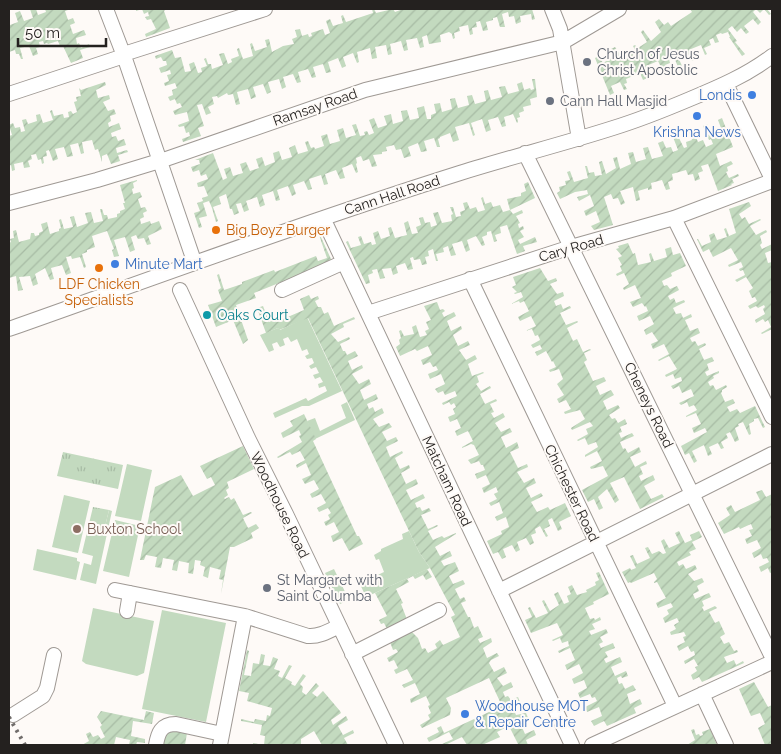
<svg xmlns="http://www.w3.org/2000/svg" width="781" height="754" font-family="Raleway,sans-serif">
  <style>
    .grass { fill: #c3dabf }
    .park { fill: url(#park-tufts) }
    .garden { fill: url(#garden-furrows) }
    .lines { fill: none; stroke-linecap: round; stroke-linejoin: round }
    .minor-casing { stroke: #9f9994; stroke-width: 16 }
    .minor { stroke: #fff; stroke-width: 14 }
    .rail { stroke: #706c6a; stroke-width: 4; stroke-dasharray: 2.5 5; stroke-linecap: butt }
    .worship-dot { fill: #6b7280; stroke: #fefaf7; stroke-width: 2 }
    .shop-dot { fill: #3f7fe0; stroke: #fefaf7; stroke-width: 2 }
    .food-dot { fill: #e8710a; stroke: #fefaf7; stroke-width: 2 }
    .culture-dot { fill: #0f9aa8; stroke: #fefaf7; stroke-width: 2 }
    .education-dot { fill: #8d6e63; stroke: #fefaf7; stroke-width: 2 }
    .labels { text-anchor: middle; stroke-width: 4; stroke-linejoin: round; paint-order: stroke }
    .worship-label { font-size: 14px; fill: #5b616d; stroke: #fefaf7; text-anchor: start }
    .shop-label { font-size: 14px; fill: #366cbe; stroke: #fefaf7; text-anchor: start }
    .street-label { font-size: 14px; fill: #24211f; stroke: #fefaf7 }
    .food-label { font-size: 14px; fill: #c56008; stroke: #fefaf7; text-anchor: start }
    .culture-label { font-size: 14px; fill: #0d838f; stroke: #fefaf7; text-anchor: start }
    .education-label { font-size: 14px; fill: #785e54; stroke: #fefaf7; text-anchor: start }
  </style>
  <defs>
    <pattern id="park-tufts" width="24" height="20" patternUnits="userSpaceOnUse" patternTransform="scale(1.25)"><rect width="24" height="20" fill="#c3dabf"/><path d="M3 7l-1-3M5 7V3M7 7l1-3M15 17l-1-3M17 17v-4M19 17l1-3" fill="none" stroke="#a7bba4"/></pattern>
    <pattern id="garden-furrows" width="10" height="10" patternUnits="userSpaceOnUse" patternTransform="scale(1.25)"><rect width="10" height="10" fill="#c3dabf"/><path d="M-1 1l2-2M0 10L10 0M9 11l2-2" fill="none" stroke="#a7bba4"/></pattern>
  </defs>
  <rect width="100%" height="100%" fill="#fefaf7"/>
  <path class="grass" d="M 307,317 L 342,391 L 309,406 L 302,406 L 275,418 L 273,413 L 306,398 L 308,401 L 327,391 L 325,386 L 319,388 L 318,384 L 323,382 L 320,377 L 315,379 L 313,375 L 319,373 L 316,367 L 311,369 L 309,366 L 314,363 L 312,358 L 307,359 L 305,356 L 309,354 L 307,349 L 302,351 L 297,339 L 291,342 L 288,337 L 283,339 L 285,345 L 280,347 L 277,342 L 272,344 L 274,350 L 269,352 L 260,335 L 278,328 L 280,330 Z
    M 347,402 L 355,420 L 315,439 L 307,421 L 315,418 L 320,431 L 346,418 L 341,405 Z
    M 127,464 L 152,470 L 141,521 L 115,516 Z
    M 64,495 L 90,501 L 78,553 L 52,547 Z
    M 109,510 L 112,511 L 96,584 L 80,580 L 84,563 L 91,565 L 93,556 L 82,553 L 87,532 L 103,535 Z
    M 115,520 L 140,526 L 129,577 L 103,571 Z
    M 409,531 L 419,552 L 430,568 L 366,597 L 359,582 L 366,578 L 367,580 L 384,572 L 379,559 L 376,560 L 374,555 L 381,551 L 381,549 L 403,539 L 402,534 Z
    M 37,549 L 77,558 L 77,561 L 80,562 L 76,580 L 33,570 Z
    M 334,569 L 349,600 L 340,604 L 325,573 Z
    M 93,608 L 154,621 L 144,673 L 137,676 L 86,664 L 82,661 Z
    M 162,610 L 226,623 L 206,722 L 142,709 Z"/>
  <path class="park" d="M 63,452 L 123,465 L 118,489 L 57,476 Z
    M 93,507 L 109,510 L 103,535 L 87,532 Z"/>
  <path class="garden" d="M 30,9 L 36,9 L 38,15 L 46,12 L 45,9 L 71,9 L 65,11 L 68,20 L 73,18 L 75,23 L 70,25 L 73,34 L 84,30 L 86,35 L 76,38 L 77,44 L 79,43 L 81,48 L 89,44 L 90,47 L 80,50 L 83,58 L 71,63 L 63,46 L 60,46 L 58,41 L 48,44 L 47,43 L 44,44 L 43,41 L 39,42 L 40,47 L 36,48 L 38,54 L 33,56 L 29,46 L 20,48 L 23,59 L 21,59 L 19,54 L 16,54 L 15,50 L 9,52 L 9,23 L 10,25 L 18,22 L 15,13 L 20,11 L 24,21 L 33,18 Z
    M 136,9 L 166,9 L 164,11 L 170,28 L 146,37 L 145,34 L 156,29 L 151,19 L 147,20 L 145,17 L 149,16 L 148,12 L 144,14 L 142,9 L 136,11 Z
    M 372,9 L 374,9 L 376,13 L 393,9 L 395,12 L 403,9 L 532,9 L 535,19 L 532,20 L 531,14 L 520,16 L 521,22 L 516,24 L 514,16 L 509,17 L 508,12 L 502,14 L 505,27 L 500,27 L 497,17 L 493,18 L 493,20 L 486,22 L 488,30 L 483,31 L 480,21 L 476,22 L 477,27 L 472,28 L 473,34 L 470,35 L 468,25 L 459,27 L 460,31 L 454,33 L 455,38 L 453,39 L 452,34 L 449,32 L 440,35 L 441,42 L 429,44 L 427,35 L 422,37 L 424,47 L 420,48 L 417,38 L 406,40 L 408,50 L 404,51 L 401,41 L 390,44 L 392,54 L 388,55 L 386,45 L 375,47 L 377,58 L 372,59 L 370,48 L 357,52 L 359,62 L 357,63 L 353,53 L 343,57 L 346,66 L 342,68 L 338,58 L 328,62 L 331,72 L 326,73 L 323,64 L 313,67 L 316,77 L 312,78 L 308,69 L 298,72 L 301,82 L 297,83 L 293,74 L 283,77 L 286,87 L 282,89 L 279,79 L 268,82 L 271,92 L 267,94 L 263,84 L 253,87 L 256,97 L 251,99 L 248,89 L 237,92 L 240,104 L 236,105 L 233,94 L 228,95 L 227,93 L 218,98 L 217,96 L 212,97 L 214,104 L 208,107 L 211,113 L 206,115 L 202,104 L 197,105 L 204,126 L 198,128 L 201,136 L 183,142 L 182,139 L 190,136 L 189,132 L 186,133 L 184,126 L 179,127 L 178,125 L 189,121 L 187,112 L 175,115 L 173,111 L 182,107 L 180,103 L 177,104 L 175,99 L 170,101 L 168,97 L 173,95 L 172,90 L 177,88 L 175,83 L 165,86 L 164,83 L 169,81 L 167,75 L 171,74 L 170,70 L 161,73 L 159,68 L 167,65 L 166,61 L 163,61 L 161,57 L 156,59 L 155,56 L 172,50 L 175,58 L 181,57 L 185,72 L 191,71 L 189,64 L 194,62 L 198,73 L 202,72 L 201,68 L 207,66 L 204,59 L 206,58 L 208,64 L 211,64 L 212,69 L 223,65 L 219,54 L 224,53 L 228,64 L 232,62 L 231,59 L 239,56 L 237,49 L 239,48 L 243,59 L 253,56 L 250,44 L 252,43 L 255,51 L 267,47 L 265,40 L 269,39 L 272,52 L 283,46 L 294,44 L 292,39 L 297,37 L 295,30 L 300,29 L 302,36 L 308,34 L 309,37 L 312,36 L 311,33 L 323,29 L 325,35 L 330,33 L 326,21 L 330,19 L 333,26 L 343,23 L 341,16 L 343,15 L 346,22 L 373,13 Z
    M 690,9 L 767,9 L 771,14 L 769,15 L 764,9 L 760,13 L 756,9 L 753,12 L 761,22 L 758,25 L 753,19 L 744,26 L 749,32 L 746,34 L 741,28 L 737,32 L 732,26 L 728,29 L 737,41 L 735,42 L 745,54 L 742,56 L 729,37 L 730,37 L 728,32 L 722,34 L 721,33 L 716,35 L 719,42 L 715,43 L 713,38 L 709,40 L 711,45 L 704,48 L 707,54 L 705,55 L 701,45 L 691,49 L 695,59 L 692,61 L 687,52 L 683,53 L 684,57 L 679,59 L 682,66 L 678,67 L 674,57 L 669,59 L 670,63 L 665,65 L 668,71 L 664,73 L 658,61 L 646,66 L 651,76 L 643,80 L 640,73 L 626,79 L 627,83 L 624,84 L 627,89 L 624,90 L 620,82 L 611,86 L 614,93 L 610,95 L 595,58 L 599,56 L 603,63 L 613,57 L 609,50 L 615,47 L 622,57 L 635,50 L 633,46 L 635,45 L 638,48 L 647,42 L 641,32 L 643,30 L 651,41 L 661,32 L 655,22 L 659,19 L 664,25 L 668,22 L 671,26 L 692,12 Z
    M 532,79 L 535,79 L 537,97 L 530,99 L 531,105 L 523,107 L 524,111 L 519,113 L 520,117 L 517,118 L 518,122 L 517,123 L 513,114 L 504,117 L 506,126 L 502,127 L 498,117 L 488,120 L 491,130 L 486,132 L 482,119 L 471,123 L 475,135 L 473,136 L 469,123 L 455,127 L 459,140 L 453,142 L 450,133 L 440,137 L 440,138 L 438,139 L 440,147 L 437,147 L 434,138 L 424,141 L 427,151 L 421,152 L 418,143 L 408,147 L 411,156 L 404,158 L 401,149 L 396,150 L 394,145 L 386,147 L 387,151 L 382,152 L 382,154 L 373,155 L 377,166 L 372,167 L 369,159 L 363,161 L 361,156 L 356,158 L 357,163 L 356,164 L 358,172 L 356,173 L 352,164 L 342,168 L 345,178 L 340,179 L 336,170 L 325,174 L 328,184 L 324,185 L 321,175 L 309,179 L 312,189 L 308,190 L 304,181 L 293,185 L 296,194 L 292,196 L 288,186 L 277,190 L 280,200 L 276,201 L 273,191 L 262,195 L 265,205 L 260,207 L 257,197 L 246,201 L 249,210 L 244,212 L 241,203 L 236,204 L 239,213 L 234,215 L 232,209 L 230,209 L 226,194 L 219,197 L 221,204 L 213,207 L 218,221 L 216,222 L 212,208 L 209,201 L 203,203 L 207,216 L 199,218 L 202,227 L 199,228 L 194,213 L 200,211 L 197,203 L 203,201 L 202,198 L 208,196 L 204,186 L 198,187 L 197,183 L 208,179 L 206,174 L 201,176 L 199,170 L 193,172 L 191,167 L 200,164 L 199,160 L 195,160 L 213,153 L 223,180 L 227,178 L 224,169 L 230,167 L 233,176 L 243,173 L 240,164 L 246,162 L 250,171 L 259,168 L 256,159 L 262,157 L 265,166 L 275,162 L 273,153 L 279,151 L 282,160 L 292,157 L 289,148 L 295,145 L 298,154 L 308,151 L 305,142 L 308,141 L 311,148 L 314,147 L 315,149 L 324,146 L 321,136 L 327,134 L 330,144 L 340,141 L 337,130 L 343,128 L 346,138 L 356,135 L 352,125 L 356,124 L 360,136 L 365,135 L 364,132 L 367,131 L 369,135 L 374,133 L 369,120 L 374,118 L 378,128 L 387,125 L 384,116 L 391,114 L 393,124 L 403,121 L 401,111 L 407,110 L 410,120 L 419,118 L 417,108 L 424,106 L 427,119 L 431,119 L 431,115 L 436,113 L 434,104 L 440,103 L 442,112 L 452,109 L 450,99 L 455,98 L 458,108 L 469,105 L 467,96 L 472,95 L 475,104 L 486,101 L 484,91 L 488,90 L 491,100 L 502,97 L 499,87 L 505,86 L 508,94 L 519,91 L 517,84 L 522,82 L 524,90 L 530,88 L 531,90 L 534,89 Z
    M 105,82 L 106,85 L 96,90 L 98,98 L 109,95 L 110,99 L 103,102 L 108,111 L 114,109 L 116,114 L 110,116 L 111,121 L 108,123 L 109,127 L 119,123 L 121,129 L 111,133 L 112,137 L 116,136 L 118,141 L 124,139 L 126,145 L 116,148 L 117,153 L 127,150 L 128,152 L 118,155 L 120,161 L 111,164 L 107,154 L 102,156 L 102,162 L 98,149 L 95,150 L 92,140 L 82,142 L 84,153 L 81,154 L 78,143 L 70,145 L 73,156 L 67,157 L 64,147 L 55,149 L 58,159 L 53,161 L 49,150 L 46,151 L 47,156 L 43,157 L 44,163 L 42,164 L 41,159 L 38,160 L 36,154 L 31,155 L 32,159 L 28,161 L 30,167 L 24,168 L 23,162 L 14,164 L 15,170 L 12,171 L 11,165 L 9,166 L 9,136 L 12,135 L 9,125 L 13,123 L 15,128 L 20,127 L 21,132 L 25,131 L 22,120 L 26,119 L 28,124 L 37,121 L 36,115 L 40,114 L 43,123 L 53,120 L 50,111 L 52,110 L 54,116 L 63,114 L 64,118 L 69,117 L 68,112 L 71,111 L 73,114 L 77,112 L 74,102 L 77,101 L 76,97 L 81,96 L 79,88 L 81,90 Z
    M 722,118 L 733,147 L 716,154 L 720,166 L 731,161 L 733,164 L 727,167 L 728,171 L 726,172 L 729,178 L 738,174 L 739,176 L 732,179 L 734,183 L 731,184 L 732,185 L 718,191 L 708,164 L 701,166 L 703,171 L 698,173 L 700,179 L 695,181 L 693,174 L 688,175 L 686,170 L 672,174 L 673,180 L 668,182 L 670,189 L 666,190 L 662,180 L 651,183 L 652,189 L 648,190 L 648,188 L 638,191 L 640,200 L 636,201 L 633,187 L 620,191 L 625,203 L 621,205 L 618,198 L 613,199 L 611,194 L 604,197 L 613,225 L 594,230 L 591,226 L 600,222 L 596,211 L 586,216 L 584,211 L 594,206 L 590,195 L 579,201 L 577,197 L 588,194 L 587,190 L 575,192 L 560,199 L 557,193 L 560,191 L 559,187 L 566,185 L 565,181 L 570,180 L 567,172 L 570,171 L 574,182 L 588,178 L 585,166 L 587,166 L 589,173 L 594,172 L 595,176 L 602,175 L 599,162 L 602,161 L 606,174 L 616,168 L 613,158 L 617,157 L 620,169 L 631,164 L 628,153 L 633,152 L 636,162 L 646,159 L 643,148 L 648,147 L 652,159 L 663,156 L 658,143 L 663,141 L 666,148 L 671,147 L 673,152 L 678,150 L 673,137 L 678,136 L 684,148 L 687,147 L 686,142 L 692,140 L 689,132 L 693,130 L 698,142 L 703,140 L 706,147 L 713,144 L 711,139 L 709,140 L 703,126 L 707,124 L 711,132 L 721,128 L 718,120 Z
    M 137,180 L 137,181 L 133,183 L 134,188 L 132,189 L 133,194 L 140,192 L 142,197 L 138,199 L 141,208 L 145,207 L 147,211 L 143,213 L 144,217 L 140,219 L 141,224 L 150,221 L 151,224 L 159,221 L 162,229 L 148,236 L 151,244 L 147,245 L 144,238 L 138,239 L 136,235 L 131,237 L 135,250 L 130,252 L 125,237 L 114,240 L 119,256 L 114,257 L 112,250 L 114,249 L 107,231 L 92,236 L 95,247 L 87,250 L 87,252 L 82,254 L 86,267 L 84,268 L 80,257 L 72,259 L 71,256 L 66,257 L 71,273 L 66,275 L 62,265 L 51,268 L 54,279 L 50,280 L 45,268 L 35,274 L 38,284 L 33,286 L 30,276 L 19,277 L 23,290 L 18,291 L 16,276 L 9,278 L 9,243 L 11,242 L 10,239 L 14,238 L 13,231 L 16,230 L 19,242 L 30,239 L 31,233 L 34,233 L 35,236 L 39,235 L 39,233 L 43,231 L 41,224 L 47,222 L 50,234 L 59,231 L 59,229 L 61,228 L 59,220 L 61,219 L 64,229 L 73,227 L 70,217 L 74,216 L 77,227 L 88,223 L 85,213 L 91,212 L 94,223 L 103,221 L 100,209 L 102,209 L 104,215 L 107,215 L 108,219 L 117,217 L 117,214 L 120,213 L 120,211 L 125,209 L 123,203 L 125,203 L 120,185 Z
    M 528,182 L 535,198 L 510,210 L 513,214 L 522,210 L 523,213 L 516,216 L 520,223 L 518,224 L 519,228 L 523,226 L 524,229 L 520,231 L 524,237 L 518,240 L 520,244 L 535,237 L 537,242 L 523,246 L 525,251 L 517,254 L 507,225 L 500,227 L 501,233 L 495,235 L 497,241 L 494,242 L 491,231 L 487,232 L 487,235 L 482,237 L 485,245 L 482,246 L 476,236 L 467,240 L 470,250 L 466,252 L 462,241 L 452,244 L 456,255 L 451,256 L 448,246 L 443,248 L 444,252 L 436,254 L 438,261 L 436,261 L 433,249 L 428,251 L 429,256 L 425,257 L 427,264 L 422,265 L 420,259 L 414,260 L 413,257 L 410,258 L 413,269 L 408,270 L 405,263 L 396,266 L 398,273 L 393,275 L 391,268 L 382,269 L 385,278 L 380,279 L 377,269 L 372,270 L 373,273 L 368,275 L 370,283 L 366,284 L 346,242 L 348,241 L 351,248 L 361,245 L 358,237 L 361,236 L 364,244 L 371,242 L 372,245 L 376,244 L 373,233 L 378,231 L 381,239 L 390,236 L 388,228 L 391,227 L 395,238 L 407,235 L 404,223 L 408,221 L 412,234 L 418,233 L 416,227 L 421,225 L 419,218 L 423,217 L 425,223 L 430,222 L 431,227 L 437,225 L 433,213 L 438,212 L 442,223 L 452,221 L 451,215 L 453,214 L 450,207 L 453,207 L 456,217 L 461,216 L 460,212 L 465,210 L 463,203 L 467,202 L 470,209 L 476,207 L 478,212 L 485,210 L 481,198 L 483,197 L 485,204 L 491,202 L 493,207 L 500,205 L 503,212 L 510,210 L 507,199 L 521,196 L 521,193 L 526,191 L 524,184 Z
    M 749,202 L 751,206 L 739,214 L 742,219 L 745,217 L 749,224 L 760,219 L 761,220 L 750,226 L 756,235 L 766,230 L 767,232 L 760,236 L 762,243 L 760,245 L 762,249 L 772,244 L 772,250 L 765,253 L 768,263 L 772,262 L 772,329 L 762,334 L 761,333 L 771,327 L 768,320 L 765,322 L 763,319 L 756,323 L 755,320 L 765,314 L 763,309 L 765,307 L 764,305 L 758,308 L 756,306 L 750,309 L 748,306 L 757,301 L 755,297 L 752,298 L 749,291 L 753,288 L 746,277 L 737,282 L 735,280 L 745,275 L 743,270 L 740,271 L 739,269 L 743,267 L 741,262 L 729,267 L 728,265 L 738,260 L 731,248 L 713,257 L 709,249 L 703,252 L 697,239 L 698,239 L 702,246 L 711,242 L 709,235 L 714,233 L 717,240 L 727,237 L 724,229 L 726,228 L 729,236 L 736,233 L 729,209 Z
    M 319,235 L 320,235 L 331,259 L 329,263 L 254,293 L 256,298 L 236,305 L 248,340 L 243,344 L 233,320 L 216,327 L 208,305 L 222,301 L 218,290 L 221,288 L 217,275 L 219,274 L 224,290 L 242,284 L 242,282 L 274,270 L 275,272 L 316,256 L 318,261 L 327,258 Z
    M 628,243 L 633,254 L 635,253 L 638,265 L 651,262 L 649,254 L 651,253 L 654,261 L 667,257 L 665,249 L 671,247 L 673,255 L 680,253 L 686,266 L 671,273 L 672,276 L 662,281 L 664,286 L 667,285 L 670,289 L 677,286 L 679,290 L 668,296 L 670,300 L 674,298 L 676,303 L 684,300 L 685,302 L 673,308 L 676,314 L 681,313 L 683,318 L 691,314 L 692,317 L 685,320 L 690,331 L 698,328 L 700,333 L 690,338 L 692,342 L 695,341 L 698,346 L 705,343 L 706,345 L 699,349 L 704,360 L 712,357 L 714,361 L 707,364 L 709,370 L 705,372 L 707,376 L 719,371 L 719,373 L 713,376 L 714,378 L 708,382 L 710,386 L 713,385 L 716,390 L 726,385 L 727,387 L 722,390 L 722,392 L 721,393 L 725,402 L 733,399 L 735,403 L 727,407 L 730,412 L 737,409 L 740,413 L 755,406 L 765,427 L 763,428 L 758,418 L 754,419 L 754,421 L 749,424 L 751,434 L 749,435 L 743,422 L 738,424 L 739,426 L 735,428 L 739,440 L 735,442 L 730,432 L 726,434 L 728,438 L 721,442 L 724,448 L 721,449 L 718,443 L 709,447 L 712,454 L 708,456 L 704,445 L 692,451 L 697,461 L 694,463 L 689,453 L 685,455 L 681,446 L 707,432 L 705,428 L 694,433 L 692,428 L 701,424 L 696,413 L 686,417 L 686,416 L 697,410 L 694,405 L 689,407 L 687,402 L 681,405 L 679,403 L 694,396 L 691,389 L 682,393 L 679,386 L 673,389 L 671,386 L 682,381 L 681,377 L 675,379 L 673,374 L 666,377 L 665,375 L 677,369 L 669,356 L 659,361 L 658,360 L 669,354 L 664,344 L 653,349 L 651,344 L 658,341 L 652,332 L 646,335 L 644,330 L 654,324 L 650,316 L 639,321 L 637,316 L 648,311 L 646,306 L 645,307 L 642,303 L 633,307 L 630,302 L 641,298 L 635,285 L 624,290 L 623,288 L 629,284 L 624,273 L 617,276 L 616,274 L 622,271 L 620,266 L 622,265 L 618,258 L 622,256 L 616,249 L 619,248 L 618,246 Z
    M 540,268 L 548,281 L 556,278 L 557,281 L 550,284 L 557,294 L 563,292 L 564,296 L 554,301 L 556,306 L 561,304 L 563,309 L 570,306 L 571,308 L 560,313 L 566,325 L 577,321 L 578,322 L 567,328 L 573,341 L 577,339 L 583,352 L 590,349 L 591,350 L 584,353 L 587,360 L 584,362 L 593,381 L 604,377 L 606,381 L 596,386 L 600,395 L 611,390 L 614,395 L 603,401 L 607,410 L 618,405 L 620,408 L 609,415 L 612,419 L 615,418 L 618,423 L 625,419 L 627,424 L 620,427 L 622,432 L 619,433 L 621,438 L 632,433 L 634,436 L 620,442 L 623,449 L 625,448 L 628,453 L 639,447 L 641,452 L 630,457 L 635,467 L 646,461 L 647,464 L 640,467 L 643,474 L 639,476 L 641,481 L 653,475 L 655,480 L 644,486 L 651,499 L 662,494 L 664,497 L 640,509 L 624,477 L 610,483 L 619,500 L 615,503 L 607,489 L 598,497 L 603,508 L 599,510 L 594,499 L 588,502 L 582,490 L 608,476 L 603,466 L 591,469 L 590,467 L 602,461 L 597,451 L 585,457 L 585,455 L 598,447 L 596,442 L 588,445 L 585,438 L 578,441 L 577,440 L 588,434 L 586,429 L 593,426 L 590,422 L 572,430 L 571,428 L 585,419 L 580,410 L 565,414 L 564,412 L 571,409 L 566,400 L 559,403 L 557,399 L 564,395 L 557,384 L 563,379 L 559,369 L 550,372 L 549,370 L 556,367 L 553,361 L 552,362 L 546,351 L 537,356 L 535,352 L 542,349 L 540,345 L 533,348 L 531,345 L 540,340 L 538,335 L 535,336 L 532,329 L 525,331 L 536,326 L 531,316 L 520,321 L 518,317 L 529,311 L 524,301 L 520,303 L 519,301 L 511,304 L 523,297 L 521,292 L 515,294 L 514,293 L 517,292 L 512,287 L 516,285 L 513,277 Z
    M 309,295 L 311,299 L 318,296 L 319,299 L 315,301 L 318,307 L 321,307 L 324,314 L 328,312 L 334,326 L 354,317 L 355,319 L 343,324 L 344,327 L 331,334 L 338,342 L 349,337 L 350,339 L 340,344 L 343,351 L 345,351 L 347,355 L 355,351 L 358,356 L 348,361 L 352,370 L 362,365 L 363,368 L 352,374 L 359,384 L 369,379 L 371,384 L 360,390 L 364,400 L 376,394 L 378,399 L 367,404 L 369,409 L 373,407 L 375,412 L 382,408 L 384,413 L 373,419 L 379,427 L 389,423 L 392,427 L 382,432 L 387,441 L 396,437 L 398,441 L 386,447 L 390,457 L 402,451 L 403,453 L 395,458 L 400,469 L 409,465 L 410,468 L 401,473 L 406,484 L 416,479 L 418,484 L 406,490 L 411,500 L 423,494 L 425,498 L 415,503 L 417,508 L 420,507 L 422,511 L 429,508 L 431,511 L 421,515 L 428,529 L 437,525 L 438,526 L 428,531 L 433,540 L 442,536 L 444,538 L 456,533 L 456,534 L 435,547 L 440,556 L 450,551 L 452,556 L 441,561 L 444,566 L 455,562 L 459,571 L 449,576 L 453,584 L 463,580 L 465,584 L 455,589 L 460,599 L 464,597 L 466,601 L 461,603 L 468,617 L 470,617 L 474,628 L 478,626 L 483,637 L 478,639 L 480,643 L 491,638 L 492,642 L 483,648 L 487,658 L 497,653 L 499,656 L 491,660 L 489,663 L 494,672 L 504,667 L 507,673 L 497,678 L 503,686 L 511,682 L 513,687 L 503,692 L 505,697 L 508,696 L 511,700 L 518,697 L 520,702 L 512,706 L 516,715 L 526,713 L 529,720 L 521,725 L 525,734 L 534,730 L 536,735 L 526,740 L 528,745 L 518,744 L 509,726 L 497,732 L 500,737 L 482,745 L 467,745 L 462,737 L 445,745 L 440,745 L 453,739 L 449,732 L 429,742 L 427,738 L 439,732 L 437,728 L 441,726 L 444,733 L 502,706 L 489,678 L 446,698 L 451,708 L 450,715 L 422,728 L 420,725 L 430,719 L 428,715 L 431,713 L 428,706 L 430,705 L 426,696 L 411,703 L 410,699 L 420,694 L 415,683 L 404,688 L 402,685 L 413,680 L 407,669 L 396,674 L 394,670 L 398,668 L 394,660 L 389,662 L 387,658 L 398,652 L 396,649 L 393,650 L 390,642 L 412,632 L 418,638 L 422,649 L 425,648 L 428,653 L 437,648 L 435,644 L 440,640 L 443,645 L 460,637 L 451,617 L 455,615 L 430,568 L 419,552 L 308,318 L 279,330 L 278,328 L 266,333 L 257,308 L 263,306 L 269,322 L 275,320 L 276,322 L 304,310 L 300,299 Z
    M 437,302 L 440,310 L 443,309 L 445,311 L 442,313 L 444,317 L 454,312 L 456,316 L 447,321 L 451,331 L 461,326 L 462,329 L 453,335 L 458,346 L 468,341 L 470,345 L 459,350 L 466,360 L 475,355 L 477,359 L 468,364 L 472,376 L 483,372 L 484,373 L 477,376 L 479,382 L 476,384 L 481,391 L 490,386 L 491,388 L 480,394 L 485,404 L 496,399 L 497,401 L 490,404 L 494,412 L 491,413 L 494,418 L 503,413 L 505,417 L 495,423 L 501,432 L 510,428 L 512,432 L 501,437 L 506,448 L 517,442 L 519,448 L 510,452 L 518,468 L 527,464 L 528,467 L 517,472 L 524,483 L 534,478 L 536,483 L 526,488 L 531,498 L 541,493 L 543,496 L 531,502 L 537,512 L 548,507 L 550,510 L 565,503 L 571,516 L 559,522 L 562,529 L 558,531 L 552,518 L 548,520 L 550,526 L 544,529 L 548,536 L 546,537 L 540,526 L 535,529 L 536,533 L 531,535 L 534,543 L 530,545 L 526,538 L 517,542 L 520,550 L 516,552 L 512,545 L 503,549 L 506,557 L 502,559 L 498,552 L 493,554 L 487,541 L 502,534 L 501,531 L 509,527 L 506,517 L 497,521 L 495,517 L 503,513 L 499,502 L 491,506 L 489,503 L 497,499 L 494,494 L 498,492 L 496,487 L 484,493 L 482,488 L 490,484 L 486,475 L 477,479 L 475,474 L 485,470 L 483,465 L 481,465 L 479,461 L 471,464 L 468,460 L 479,455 L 474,445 L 471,444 L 462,448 L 462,447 L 473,441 L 468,431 L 457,436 L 455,431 L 461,428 L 457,419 L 450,422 L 448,417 L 455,414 L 453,409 L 456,407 L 454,403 L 451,405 L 449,402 L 443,405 L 442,403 L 457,396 L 455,391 L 445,395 L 443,391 L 438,393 L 435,389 L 445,384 L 441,374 L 430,379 L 428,374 L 438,370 L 436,366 L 433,367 L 430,362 L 423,365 L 421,360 L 432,355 L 428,346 L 417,351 L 415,349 L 400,356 L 396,347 L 400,344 L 399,340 L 401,338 L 399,331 L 401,330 L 404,336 L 414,334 L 412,327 L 416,325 L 420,337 L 427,335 L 425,331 L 429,329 L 426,322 L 431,320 L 424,306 Z
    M 304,414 L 316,439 L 313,441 L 357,536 L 359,536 L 363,544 L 349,551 L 342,538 L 333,542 L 331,536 L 339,532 L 334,522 L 326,526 L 324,522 L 330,519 L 328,515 L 331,513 L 328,508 L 319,512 L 317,508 L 326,503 L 321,494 L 312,498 L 310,494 L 319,489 L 314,480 L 305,484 L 302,479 L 311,475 L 306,463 L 297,468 L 296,465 L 305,460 L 300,451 L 292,455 L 290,452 L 278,458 L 277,457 L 302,442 L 299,436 L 301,435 L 299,430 L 283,438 L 281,433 L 293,426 L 290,421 Z
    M 243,446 L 254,469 L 227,482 L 229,488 L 226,490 L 228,495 L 224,498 L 225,499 L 229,497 L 231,500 L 234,498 L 243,515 L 251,512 L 252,513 L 243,518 L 248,528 L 256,524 L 259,528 L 251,533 L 253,538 L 234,547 L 230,547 L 221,594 L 223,580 L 219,579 L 221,570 L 210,567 L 208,578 L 203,576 L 205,567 L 200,565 L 201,561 L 195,560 L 193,574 L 188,573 L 189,563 L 179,561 L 177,571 L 172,570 L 174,560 L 163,558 L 161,568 L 155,567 L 157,557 L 146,555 L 144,560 L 140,560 L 155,487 L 181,475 L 193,496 L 215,485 L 211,477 L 207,479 L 200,466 Z
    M 762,490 L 766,497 L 772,494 L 772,572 L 770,573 L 768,568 L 761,572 L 759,567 L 769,562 L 767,558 L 763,559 L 761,554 L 754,558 L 752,553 L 761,548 L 757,540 L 747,544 L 745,539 L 752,536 L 749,530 L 753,529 L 751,524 L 740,529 L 739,527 L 724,534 L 718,523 L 730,515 L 726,508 L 731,505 L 735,512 L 760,500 L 756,492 Z
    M 679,531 L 685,543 L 692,540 L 690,535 L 699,531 L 702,537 L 692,542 L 696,549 L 689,552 L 691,555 L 677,562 L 679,566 L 683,564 L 686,569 L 695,565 L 697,569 L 688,574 L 694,581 L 702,578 L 704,582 L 697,586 L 699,591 L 693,594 L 695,599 L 709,593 L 711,597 L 702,601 L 704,606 L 702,607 L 704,611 L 715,606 L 717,608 L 709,612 L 715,623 L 719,621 L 725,634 L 720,637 L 724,644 L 729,642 L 734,651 L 737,650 L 738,652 L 724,657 L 727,663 L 734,660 L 736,665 L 743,661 L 744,663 L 702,682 L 699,677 L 693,680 L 691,675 L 697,671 L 695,667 L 698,666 L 694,659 L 685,664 L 684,661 L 695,655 L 694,651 L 691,652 L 688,646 L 679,651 L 677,646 L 685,642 L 683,637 L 686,636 L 684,632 L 671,635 L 670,632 L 676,629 L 674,625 L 679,622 L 677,618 L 665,623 L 663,618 L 669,614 L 667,610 L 673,607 L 671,603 L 658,608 L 656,603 L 666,598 L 657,582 L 654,583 L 654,582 L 657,579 L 654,573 L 631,583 L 630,582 L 628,583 L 622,572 L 630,568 L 631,570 L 636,568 L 630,556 L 633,555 L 637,564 L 650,558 L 645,548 L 648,547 L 652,554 L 659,551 L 663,554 L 666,553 L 661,541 L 664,539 L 669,548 L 680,543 L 675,533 Z
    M 427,569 L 432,577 L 426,580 L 423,575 L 415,579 L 413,576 L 407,579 L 409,582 L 396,589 L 403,603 L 401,604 L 408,622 L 388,631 L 384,623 L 381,624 L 379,620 L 387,616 L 375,593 Z
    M 599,572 L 609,594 L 593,602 L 594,604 L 585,608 L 590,619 L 594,618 L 595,620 L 600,617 L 601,620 L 592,624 L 595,629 L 589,631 L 591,635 L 606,629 L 608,633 L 600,637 L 603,642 L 599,644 L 601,648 L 613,643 L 615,648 L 605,652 L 608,657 L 604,659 L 606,663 L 620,657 L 622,662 L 611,667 L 615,676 L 626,671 L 628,676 L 622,678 L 621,676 L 617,678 L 619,684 L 622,683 L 625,689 L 633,685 L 636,690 L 627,694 L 630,704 L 640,699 L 642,704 L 634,708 L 636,713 L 607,726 L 604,721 L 594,726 L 591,721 L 602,716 L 599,707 L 587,712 L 585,707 L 597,701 L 595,697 L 592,698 L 590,694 L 580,698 L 578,693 L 587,688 L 584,680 L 574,684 L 572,679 L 583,673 L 579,664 L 567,670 L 565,665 L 575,660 L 570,648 L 559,653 L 558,651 L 569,646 L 568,641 L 562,643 L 560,638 L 553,641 L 552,640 L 563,635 L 557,623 L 531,633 L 525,620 L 532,617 L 528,608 L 530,607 L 536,618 L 548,613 L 542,601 L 544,600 L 550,611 L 559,605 L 554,594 L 558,592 L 564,604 L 569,602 L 567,596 L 571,594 L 568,587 L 572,585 L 577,595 L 587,592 L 586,590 L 596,585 L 595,582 L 599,580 L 596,573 Z
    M 247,650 L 249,651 L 244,675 L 251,676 L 253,663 L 259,664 L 261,654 L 265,655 L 263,665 L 270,666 L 273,657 L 278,659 L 274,669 L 280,671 L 278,676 L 282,678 L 289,665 L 292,666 L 285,678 L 292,682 L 291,684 L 295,686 L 303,674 L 306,676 L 300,684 L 303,687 L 302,692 L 306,695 L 316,683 L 319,686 L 312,693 L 317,697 L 323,691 L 340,711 L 341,713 L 331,720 L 333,725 L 346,716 L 348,720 L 338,726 L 343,735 L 353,730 L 354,733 L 344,738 L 348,745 L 322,745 L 314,731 L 301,739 L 301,745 L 253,745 L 253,743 L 264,745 L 265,736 L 260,735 L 262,725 L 241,721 L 241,719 L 254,722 L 255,719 L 266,721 L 267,715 L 270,716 L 272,708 L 247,701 L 249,693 L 239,691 Z
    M 754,682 L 768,707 L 772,705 L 772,745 L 765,745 L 758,728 L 765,724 L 760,713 L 751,716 L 739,689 Z
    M 101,711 L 144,720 L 146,711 L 154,713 L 152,724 L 133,721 L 131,736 L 145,739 L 145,743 L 137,742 L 136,745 L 129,745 L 130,740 L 116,737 L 114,745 L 82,745 L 89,741 L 86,734 L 90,732 L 93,737 L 98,735 L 101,739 L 105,737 L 100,727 L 102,725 L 97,717 Z
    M 694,729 L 696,735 L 699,734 L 700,736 L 703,735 L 702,732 L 710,729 L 717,745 L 687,745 L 695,740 L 691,730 Z
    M 172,730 L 187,733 L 185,745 L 161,745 L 163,735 Z"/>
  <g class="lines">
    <defs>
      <path id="minor" d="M 106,9 L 124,56 L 194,261
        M 552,9 L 560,29 L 579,139
        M 726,84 L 772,179
        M 9,94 L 124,56 L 130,52 L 265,9
        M 525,153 L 772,657
        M 9,203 L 97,180 L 166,159 L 365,90 L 563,42 L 619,9
        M 323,218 L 572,745
        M 674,218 L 772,417
        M 470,279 L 675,706
        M 180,290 L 248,438 L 286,514 L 396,745
        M 282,290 L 344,262
        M 368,313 L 571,247 L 674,218 L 772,181
        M 9,329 C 159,276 308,221 460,173 C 511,157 563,144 613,128 C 639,120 664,110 690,99 C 719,87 747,75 772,56
        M 115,590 L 245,616 L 308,636 C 319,637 329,631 339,626
        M 499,591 L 772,454
        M 127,611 L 130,593
        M 352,654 L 439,610
        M 702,694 L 726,745
        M 13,715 L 43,696 L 47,688 L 54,655
        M 156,745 C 158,733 161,724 176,724 L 222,734
        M 220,745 L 245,616
        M 592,745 L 772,662"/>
    </defs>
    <use href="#minor" class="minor-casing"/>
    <use href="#minor" class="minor"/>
    <path class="rail" d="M 9,717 L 25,745"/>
  </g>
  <g class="worship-dot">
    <circle cx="587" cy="62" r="5"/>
    <circle cx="550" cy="101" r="5"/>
    <circle cx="267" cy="588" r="5"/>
  </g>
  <g class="shop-dot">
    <circle cx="752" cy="95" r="5"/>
    <circle cx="697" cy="116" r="5"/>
    <circle cx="115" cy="264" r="5"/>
    <circle cx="465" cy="714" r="5"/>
  </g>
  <g class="food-dot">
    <circle cx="216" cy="230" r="5"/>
    <circle cx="99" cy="268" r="5"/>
  </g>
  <circle class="culture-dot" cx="207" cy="315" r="5"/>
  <circle class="education-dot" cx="77" cy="529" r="5"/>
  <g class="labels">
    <g class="worship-label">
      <text x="597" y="59">Church of Jesus<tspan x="597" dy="16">Christ Apostolic</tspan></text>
      <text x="560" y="106">Cann Hall Masjid</text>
      <text x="277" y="585">St Margaret with<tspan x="277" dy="16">Saint Columba</tspan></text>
    </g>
    <g class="shop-label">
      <text x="742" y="100" text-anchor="end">Londis</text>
      <text x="697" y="137" text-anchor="middle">Krishna News</text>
      <text x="125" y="269">Minute Mart</text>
      <text x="475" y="711">Woodhouse MOT<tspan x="475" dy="16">&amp; Repair Centre</tspan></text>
    </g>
    <g class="street-label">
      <text transform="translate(315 107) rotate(-19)" y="5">Ramsay Road</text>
      <text transform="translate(392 195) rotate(-18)" y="5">Cann Hall Road</text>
      <text transform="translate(571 248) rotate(-16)" y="5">Cary Road</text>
      <text transform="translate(649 405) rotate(64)" y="5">Cheneys Road</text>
      <text transform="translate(447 481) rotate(65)" y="5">Matcham Road</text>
      <text transform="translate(572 493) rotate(64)" y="5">Chichester Road</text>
      <text transform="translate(280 505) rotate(64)" y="5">Woodhouse Road</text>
    </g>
    <g class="food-label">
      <text x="226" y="235">Big Boyz Burger</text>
      <text x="99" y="289" text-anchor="middle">LDF Chicken<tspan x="99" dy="16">Specialists</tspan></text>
    </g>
    <g class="culture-label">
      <text x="217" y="320">Oaks Court</text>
    </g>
    <g class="education-label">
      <text x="87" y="534">Buxton School</text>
    </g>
  </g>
  <rect width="781" height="754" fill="none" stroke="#24211f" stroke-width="20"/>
  <path d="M18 38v8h88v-8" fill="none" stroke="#24211f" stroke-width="2.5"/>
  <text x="25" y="38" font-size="15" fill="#24211f" stroke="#fefaf7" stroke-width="4" paint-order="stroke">50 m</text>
</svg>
